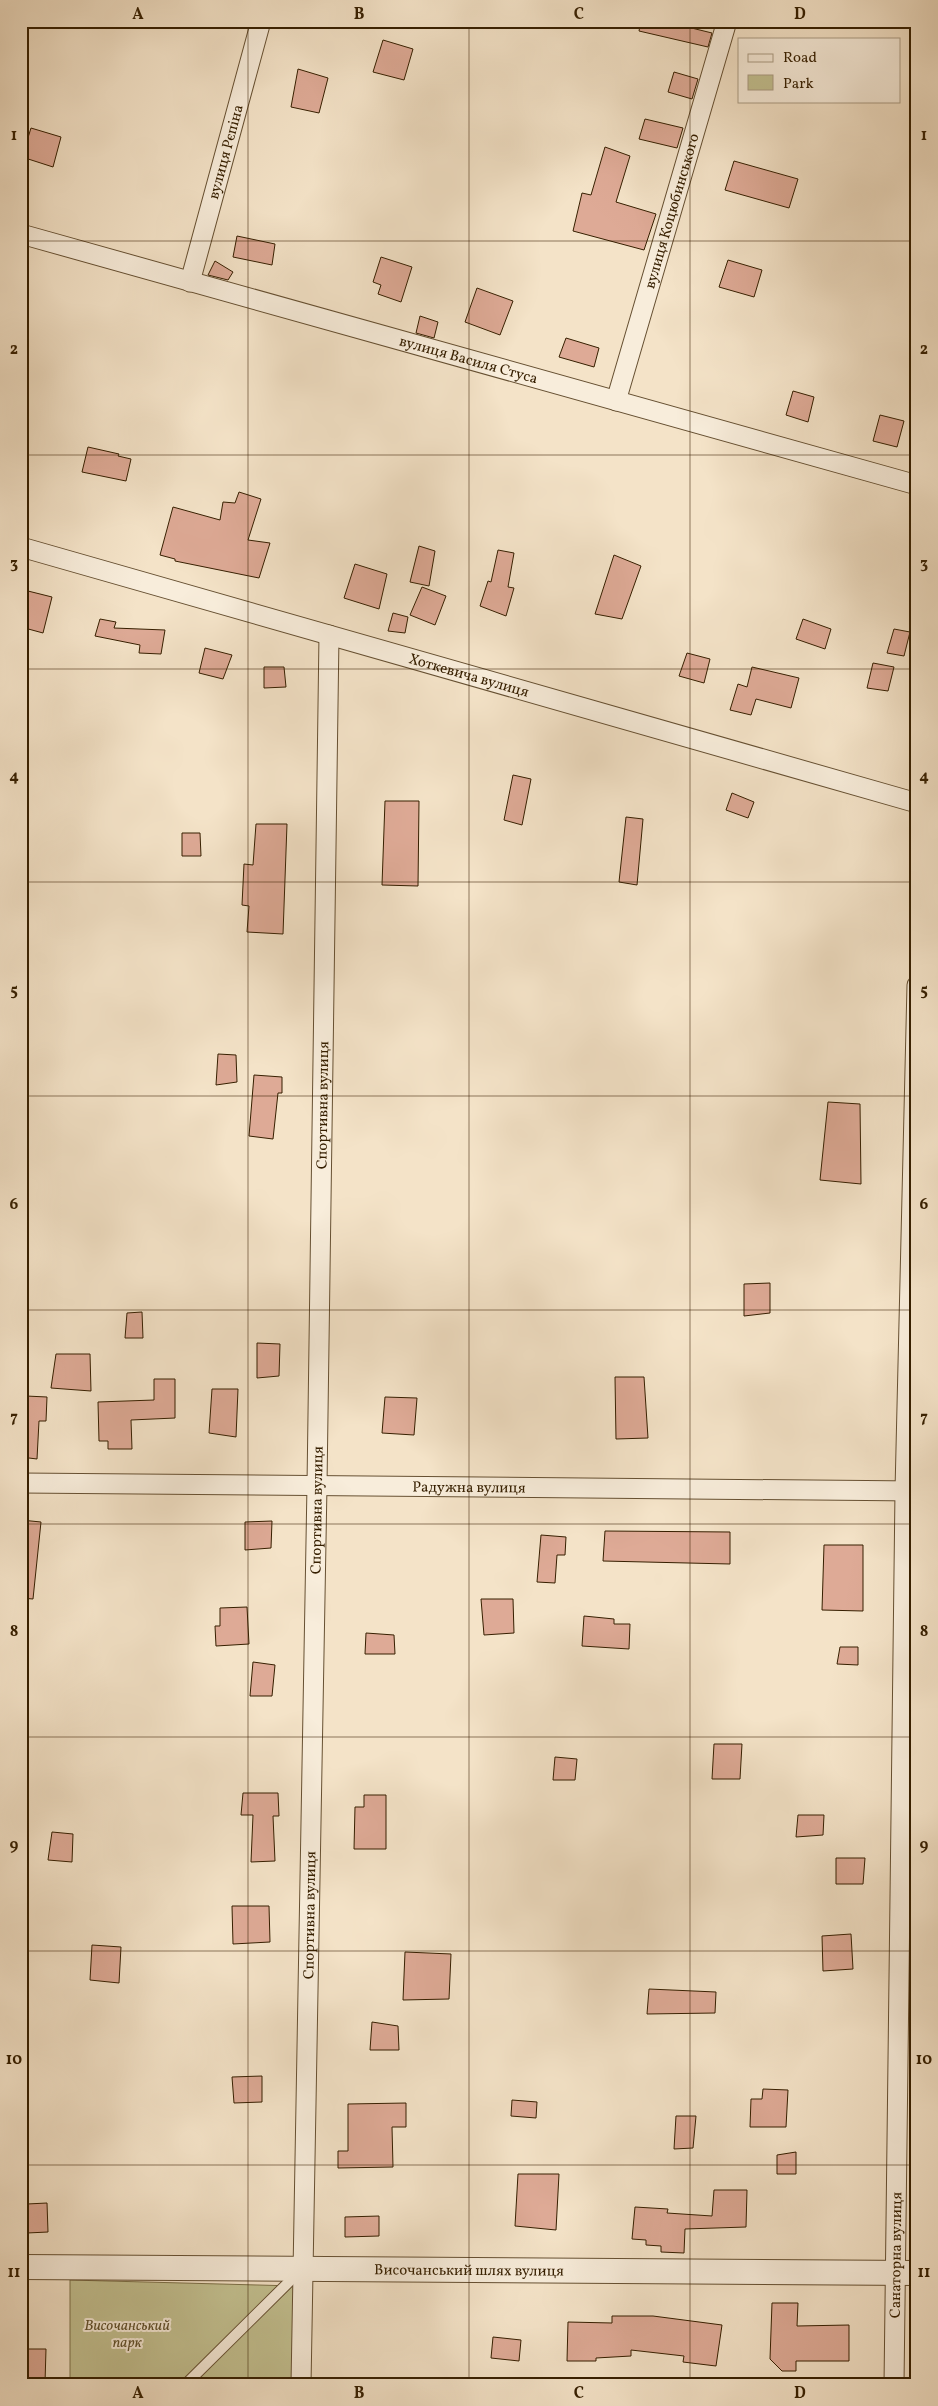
<svg xmlns="http://www.w3.org/2000/svg" width="938" height="2406" font-family="Vollkorn,serif">
  <style>
    .green { fill: #c3c191; stroke: #7c7048 }
    .building { fill: #deaa96; stroke: #361f00 }
    .lines { fill: none; stroke-linecap: round; stroke-linejoin: round }
    .service-casing { stroke: #665032; stroke-width: 12 }
    .minor-casing { stroke: #665032; stroke-width: 21 }
    .tertiary-casing { stroke: #665032; stroke-width: 26 }
    .service { stroke: #f8eddb; stroke-width: 10 }
    .minor { stroke: #f8eddb; stroke-width: 19 }
    .tertiary { stroke: #f8eddb; stroke-width: 24 }
    .grid { fill: none; stroke: #361f00; stroke-width: 1; stroke-opacity: 0.55 }
    .labels { text-anchor: middle; stroke-width: 4; stroke-linejoin: round; paint-order: stroke }
    .street-label { font-size: 15px; fill: #361f00; stroke: #f8eddb }
    .park-label { font-size: 15px; font-style: italic; fill: #60502c; stroke: #f8eddb }
    .neatline { fill: none; stroke: #361f00; stroke-width: 2 }
    .grid-label { font-size: 16px; text-anchor: middle; font-weight: bold; fill: #361f00 }
  </style>
  <rect width="100%" height="100%" fill="#f4e3c8"/>
  <filter id="stains"><feTurbulence type="fractalNoise" baseFrequency=".004" numOctaves="4"/><feColorMatrix values="0 0 0 0 .2 0 0 0 0 .09 0 0 0 0 .02 0 0 0 .5 -.17"/></filter>
  <radialGradient id="worn" r=".72"><stop offset=".6" stop-color="#630" stop-opacity="0"/><stop offset="1" stop-color="#630" stop-opacity=".3"/></radialGradient>
  <path class="green" d="M 70,2280 L 295,2286 L 292,2385 L 70,2385 Z"/>
  <path class="building" d="M 641,21 L 663,21 L 712,33 L 708,47 L 639,31 Z
    M 383,40 L 413,49 L 404,80 L 373,72 Z
    M 298,69 L 328,78 L 319,113 L 291,107 Z
    M 674,72 L 698,79 L 692,99 L 668,92 Z
    M 645,119 L 683,128 L 677,148 L 639,139 Z
    M 31,128 L 61,137 L 53,167 L 22,157 Z
    M 605,147 L 630,156 L 616,202 L 656,214 L 644,250 L 573,231 L 582,193 L 591,195 Z
    M 734,161 L 798,179 L 789,208 L 725,190 Z
    M 237,236 L 275,244 L 272,265 L 233,257 Z
    M 381,257 L 412,267 L 401,302 L 378,294 L 381,285 L 373,282 Z
    M 728,260 L 762,270 L 754,297 L 719,287 Z
    M 215,261 L 233,272 L 228,280 L 208,275 Z
    M 477,288 L 513,301 L 500,335 L 465,322 Z
    M 420,316 L 438,322 L 434,338 L 416,333 Z
    M 566,338 L 599,348 L 594,367 L 559,357 Z
    M 793,391 L 814,397 L 808,422 L 786,415 Z
    M 880,415 L 904,421 L 897,447 L 873,441 Z
    M 88,447 L 119,454 L 118,456 L 131,459 L 126,481 L 82,472 Z
    M 239,492 L 261,499 L 248,540 L 270,543 L 259,578 L 175,561 L 175,559 L 160,555 L 173,507 L 220,520 L 223,502 L 235,503 Z
    M 419,546 L 435,551 L 429,586 L 410,582 Z
    M 498,550 L 514,553 L 508,587 L 514,588 L 506,616 L 480,606 L 488,581 L 491,582 Z
    M 614,555 L 641,566 L 622,619 L 595,614 Z
    M 355,564 L 387,574 L 379,609 L 344,598 Z
    M 422,587 L 446,596 L 435,625 L 410,615 Z
    M 28,591 L 52,597 L 43,633 L 21,627 L 21,598 L 25,599 Z
    M 393,613 L 408,617 L 405,633 L 388,631 Z
    M 100,619 L 116,622 L 114,628 L 165,630 L 161,654 L 139,653 L 140,645 L 95,636 Z
    M 803,619 L 831,629 L 825,649 L 796,639 Z
    M 894,629 L 910,632 L 904,656 L 887,653 Z
    M 205,648 L 232,655 L 223,679 L 199,673 Z
    M 687,653 L 710,659 L 704,683 L 679,676 Z
    M 873,663 L 894,667 L 888,691 L 867,688 Z
    M 264,667 L 284,667 L 286,687 L 264,688 Z
    M 752,667 L 799,678 L 791,708 L 756,699 L 751,715 L 730,710 L 738,684 L 747,687 Z
    M 513,775 L 531,779 L 522,825 L 504,820 Z
    M 732,793 L 754,802 L 748,818 L 726,810 Z
    M 385,801 L 419,801 L 418,886 L 382,885 Z
    M 626,817 L 643,819 L 637,885 L 619,882 Z
    M 256,824 L 287,824 L 283,934 L 247,932 L 249,906 L 242,905 L 244,864 L 253,865 Z
    M 182,833 L 200,833 L 201,856 L 182,856 Z
    M 218,1054 L 236,1055 L 237,1082 L 216,1085 Z
    M 254,1075 L 282,1077 L 282,1093 L 278,1093 L 273,1139 L 249,1136 Z
    M 828,1102 L 860,1104 L 861,1184 L 820,1180 Z
    M 770,1283 L 770,1313 L 744,1316 L 744,1284 Z
    M 142,1312 L 143,1338 L 125,1338 L 127,1313 Z
    M 257,1343 L 280,1344 L 279,1376 L 257,1378 Z
    M 56,1354 L 90,1354 L 91,1391 L 51,1388 Z
    M 615,1377 L 644,1377 L 648,1438 L 616,1439 Z
    M 154,1379 L 175,1379 L 175,1418 L 131,1420 L 132,1449 L 108,1449 L 108,1441 L 99,1441 L 98,1402 L 154,1400 Z
    M 212,1389 L 238,1389 L 236,1437 L 209,1433 Z
    M 26,1396 L 47,1397 L 46,1421 L 39,1421 L 37,1459 L 21,1457 Z
    M 385,1397 L 417,1398 L 414,1435 L 382,1433 Z
    M 21,1520 L 41,1522 L 33,1599 L 21,1598 Z
    M 272,1521 L 271,1548 L 245,1550 L 245,1522 Z
    M 605,1531 L 730,1532 L 730,1564 L 603,1561 Z
    M 541,1535 L 566,1537 L 565,1555 L 557,1555 L 555,1583 L 537,1582 Z
    M 824,1545 L 863,1545 L 863,1611 L 822,1610 Z
    M 481,1599 L 513,1599 L 514,1633 L 484,1635 Z
    M 247,1607 L 249,1644 L 216,1646 L 215,1626 L 220,1626 L 220,1608 Z
    M 584,1616 L 614,1619 L 614,1624 L 630,1624 L 629,1649 L 582,1646 Z
    M 366,1633 L 394,1635 L 395,1654 L 365,1654 Z
    M 840,1647 L 858,1647 L 858,1665 L 837,1664 Z
    M 253,1662 L 275,1665 L 272,1696 L 250,1696 Z
    M 714,1744 L 742,1744 L 740,1779 L 712,1779 Z
    M 555,1757 L 577,1759 L 575,1780 L 553,1780 Z
    M 243,1793 L 278,1793 L 279,1816 L 273,1816 L 275,1861 L 251,1862 L 253,1815 L 241,1815 Z
    M 364,1795 L 386,1795 L 386,1849 L 354,1849 L 355,1807 L 364,1807 Z
    M 798,1815 L 824,1815 L 823,1835 L 796,1837 Z
    M 52,1832 L 73,1834 L 72,1862 L 48,1860 Z
    M 836,1858 L 865,1858 L 863,1884 L 836,1884 Z
    M 232,1906 L 269,1906 L 270,1942 L 233,1944 Z
    M 851,1934 L 853,1969 L 823,1971 L 822,1936 Z
    M 92,1945 L 121,1947 L 119,1983 L 90,1980 Z
    M 405,1952 L 451,1954 L 449,1999 L 403,2000 Z
    M 649,1989 L 716,1992 L 715,2013 L 647,2014 Z
    M 372,2022 L 398,2026 L 399,2050 L 370,2050 Z
    M 262,2076 L 262,2102 L 234,2103 L 232,2077 Z
    M 763,2089 L 788,2090 L 786,2127 L 750,2127 L 751,2099 L 762,2099 Z
    M 512,2100 L 537,2102 L 536,2118 L 511,2116 Z
    M 406,2103 L 406,2127 L 392,2127 L 393,2167 L 338,2168 L 338,2151 L 348,2151 L 348,2104 Z
    M 676,2116 L 696,2116 L 693,2148 L 674,2149 Z
    M 796,2152 L 796,2174 L 777,2174 L 777,2155 Z
    M 518,2174 L 559,2174 L 556,2230 L 515,2226 Z
    M 714,2190 L 747,2190 L 746,2227 L 685,2229 L 684,2253 L 661,2252 L 661,2246 L 646,2245 L 646,2240 L 632,2239 L 635,2207 L 668,2209 L 667,2213 L 712,2216 Z
    M 47,2203 L 48,2232 L 27,2233 L 27,2204 Z
    M 379,2216 L 379,2236 L 345,2237 L 345,2217 Z
    M 772,2303 L 798,2303 L 797,2326 L 849,2325 L 849,2361 L 796,2361 L 796,2371 L 782,2371 L 770,2359 Z
    M 612,2316 L 653,2316 L 722,2325 L 716,2366 L 683,2362 L 684,2356 L 631,2350 L 631,2356 L 596,2358 L 596,2361 L 567,2361 L 568,2322 L 612,2323 Z
    M 493,2337 L 521,2340 L 519,2361 L 491,2358 Z
    M 21,2349 L 46,2349 L 45,2383 L 21,2384 Z"/>
  <g class="lines">
    <defs>
      <path id="service" d="M 185,2385 L 300,2271"/>
      <g id="minor">
        <path id="s1" d="M 21,234 L 917,485"/>
        <path id="s2" d="M 190,282 L 261,21"/>
        <path id="s3" d="M 616,401 L 727,21"/>
        <path id="s4" d="M 21,547 L 917,803"/>
        <path id="s5" d="M 21,1483 L 917,1491"/>
        <path id="s6" d="M 301,2385 L 317,1485 L 329,635"/>
        <path id="s7" d="M 894,2385 L 905,1491 L 917,985"/>
      </g>
      <g id="tertiary">
        <path id="s8" d="M 21,2267 L 917,2273"/>
      </g>
    </defs>
    <use href="#service" class="service-casing"/>
    <use href="#minor" class="minor-casing"/>
    <use href="#tertiary" class="tertiary-casing"/>
    <use href="#service" class="service"/>
    <use href="#minor" class="minor"/>
    <use href="#tertiary" class="tertiary"/>
  </g>
  <path class="grid" d="M 248,21 L 248,2385M 469,21 L 469,2385M 690,21 L 690,2385M 21,241 L 917,241M 21,455 L 917,455M 21,669 L 917,669M 21,882 L 917,882M 21,1096 L 917,1096M 21,1310 L 917,1310M 21,1524 L 917,1524M 21,1737 L 917,1737M 21,1951 L 917,1951M 21,2165 L 917,2165"/>
  <g class="labels">
    <g class="street-label">
      <text dy="5" stroke="none"><textPath href="#s2" startOffset="135">вулиця Рєпіна</textPath></text>
      <text dy="5" stroke="none"><textPath href="#s3" startOffset="198">вулиця Коцюбинського</textPath></text>
      <text dy="5" stroke="none"><textPath href="#s1" startOffset="465">вулиця Василя Стуса</textPath></text>
      <text dy="5" stroke="none"><textPath href="#s4" startOffset="466">Хоткевича вулиця</textPath></text>
      <text dy="5" stroke="none"><textPath href="#s6" startOffset="1280">Спортивна вулиця</textPath></text>
      <text dy="5" stroke="none"><textPath href="#s5" startOffset="448">Радужна вулиця</textPath></text>
      <text dy="5" stroke="none"><textPath href="#s6" startOffset="875">Спортивна вулиця</textPath></text>
      <text dy="5" stroke="none"><textPath href="#s6" startOffset="470">Спортивна вулиця</textPath></text>
      <text dy="5" stroke="none"><textPath href="#s7" startOffset="130">Санаторна вулиця</textPath></text>
      <text dy="5" stroke="none"><textPath href="#s8" startOffset="448">Височанський шлях вулиця</textPath></text>
    </g>
    <g class="park-label">
      <text x="127" y="2330">Височанський<tspan x="127" dy="17">парк</tspan></text>
    </g>
  </g>
  <rect width="938" height="2406" fill="none" stroke="#f4e3c8" stroke-width="55"/>
  <rect x="738" y="38" width="162" height="65" fill="#f8eddb" stroke="#aa9b83"/>
  <rect x="748" y="54" width="25" height="8" fill="#f8eddb" stroke="#aa9b83"/>
  <text x="783" y="62" font-size="15" fill="#361f00">Road</text>
  <rect x="748" y="75" width="25" height="15" fill="#c3c191" stroke="#aa9b83"/>
  <text x="783" y="88" font-size="15" fill="#361f00">Park</text>
  <rect x="28" y="28" width="882" height="2350" class="neatline"/>
  <g class="grid-label">
    <text x="138" y="19">A</text>
    <text x="359" y="19">B</text>
    <text x="579" y="19">C</text>
    <text x="800" y="19">D</text>
    <text x="14" y="140">1</text>
    <text x="924" y="140">1</text>
    <text x="14" y="354">2</text>
    <text x="924" y="354">2</text>
    <text x="14" y="568">3</text>
    <text x="924" y="568">3</text>
    <text x="14" y="781">4</text>
    <text x="924" y="781">4</text>
    <text x="14" y="995">5</text>
    <text x="924" y="995">5</text>
    <text x="14" y="1209">6</text>
    <text x="924" y="1209">6</text>
    <text x="14" y="1422">7</text>
    <text x="924" y="1422">7</text>
    <text x="14" y="1636">8</text>
    <text x="924" y="1636">8</text>
    <text x="14" y="1850">9</text>
    <text x="924" y="1850">9</text>
    <text x="14" y="2064">10</text>
    <text x="924" y="2064">10</text>
    <text x="14" y="2277">11</text>
    <text x="924" y="2277">11</text>
    <text x="138" y="2398">A</text>
    <text x="359" y="2398">B</text>
    <text x="579" y="2398">C</text>
    <text x="800" y="2398">D</text>
  </g>
  <rect width="100%" height="100%" filter="url(#stains)"/>
  <rect width="100%" height="100%" fill="url(#worn)"/>
</svg>
